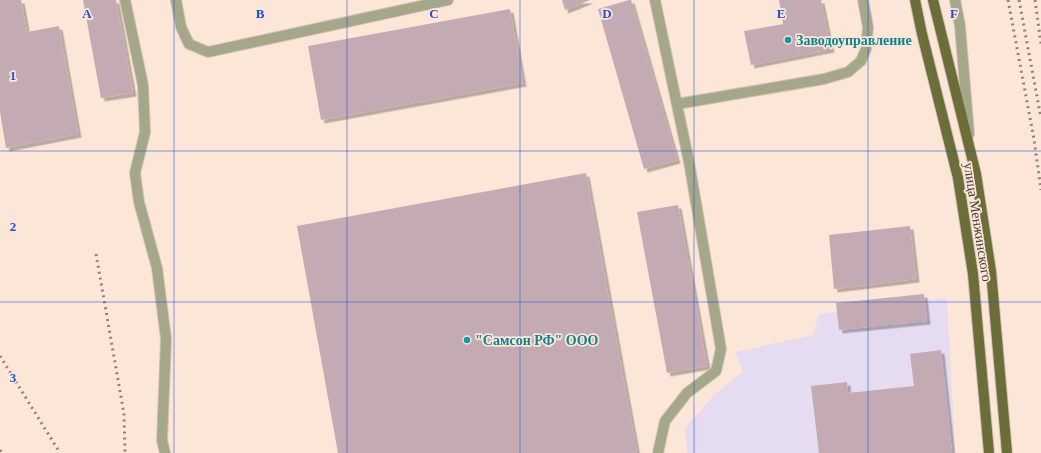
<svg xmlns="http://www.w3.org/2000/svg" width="1041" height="453" font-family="'Times New Roman',serif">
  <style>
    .commercial { fill: #e5dcf2 }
    .building { fill: #c4abb3; filter: url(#shadow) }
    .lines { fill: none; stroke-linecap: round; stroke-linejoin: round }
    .minor-casing { stroke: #d7c4b7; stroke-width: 12 }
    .major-casing { stroke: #d7c4b7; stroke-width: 12 }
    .minor { stroke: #a5a78b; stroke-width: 10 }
    .major { stroke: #6c6e39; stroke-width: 10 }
    .rail { stroke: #908279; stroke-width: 3; stroke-dasharray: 2 4; stroke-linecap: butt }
    .grid { fill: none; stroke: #1d4ed8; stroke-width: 1; stroke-opacity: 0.55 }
    .culture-dot { fill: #0f9aa8; stroke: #fce6d8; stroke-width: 1.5 }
    .labels { text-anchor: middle; stroke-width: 3.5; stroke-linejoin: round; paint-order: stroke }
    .culture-label { font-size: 14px; font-weight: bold; fill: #0d838f; stroke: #fce6d8; text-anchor: start }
    .street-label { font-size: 14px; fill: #433b35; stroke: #fce6d8 }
    .grid-label { font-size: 13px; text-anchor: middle; font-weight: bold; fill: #1d4ed8; stroke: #fce6d8; stroke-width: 3.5; stroke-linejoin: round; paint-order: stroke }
  </style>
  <defs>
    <filter id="shadow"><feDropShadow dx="3.5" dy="3.5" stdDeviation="0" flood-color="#0004"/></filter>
  </defs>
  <rect width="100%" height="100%" fill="#fce6d8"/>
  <path class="commercial" d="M 947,298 L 955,453 L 687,453 L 685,428 L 715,394 L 743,372 L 735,352 L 813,335 L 819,314 Z"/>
  <path class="building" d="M 0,0 L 21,0 L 27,32 L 59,26 L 78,134 L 6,148 L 0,112 Z
    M 83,0 L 116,0 L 133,93 L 101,98 Z
    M 562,0 L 590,0 L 565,10 Z
    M 629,0 L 631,0 L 677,160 L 644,169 L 598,9 Z
    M 779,0 L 821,0 L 831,49 L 751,65 L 744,31 L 783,24 Z
    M 510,9 L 523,83 L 321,120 L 308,46 Z
    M 586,173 L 637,453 L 338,453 L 297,226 Z
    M 678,205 L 707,366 L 667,373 L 637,212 Z
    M 910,226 L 916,279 L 834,289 L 829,235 Z
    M 924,294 L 927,321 L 839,330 L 836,303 Z
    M 941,350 L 952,453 L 819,453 L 811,386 L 847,382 L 848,393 L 914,386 L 910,354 Z"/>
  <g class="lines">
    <defs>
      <path id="minor" d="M 125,0 L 143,85 L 145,132 L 135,173 L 139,202 L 157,268 L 166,339 L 162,440 L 165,453
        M 176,0 L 181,27 L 189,44 L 208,52 L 448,0
        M 655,0 L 689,162 L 721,349 L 716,371 L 687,393 L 665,421 L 658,453
        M 955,0 L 960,26 L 969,134
        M 677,104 L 824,79 L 848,72 L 861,61 L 866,49 L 868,27 L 863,0"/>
      <path id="major" d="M 915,0 L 922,34 L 958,178 L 973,274 L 989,453
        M 933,0 L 976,174 L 991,271 L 1007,453"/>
    </defs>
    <use href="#minor" class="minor-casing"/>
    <use href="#major" class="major-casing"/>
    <use href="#minor" class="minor"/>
    <use href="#major" class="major"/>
    <path class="rail" d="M 1008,0 L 1034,139 L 1041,190
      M 1019,0 L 1041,118
      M 1035,0 L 1041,44
      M 96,254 L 124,414 L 125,453
      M 0,356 L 60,453
      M 0,450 L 2,453"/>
  </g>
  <path class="grid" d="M 174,0 L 174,453M 347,0 L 347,453M 520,0 L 520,453M 694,0 L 694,453M 868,0 L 868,453M 0,151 L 1041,151M 0,302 L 1041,302"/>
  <g class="culture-dot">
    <circle cx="788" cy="40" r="4"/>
    <circle cx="467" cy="340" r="4"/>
  </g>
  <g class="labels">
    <g class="culture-label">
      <text x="796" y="45">Заводоуправление</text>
      <text x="475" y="345">"Самсон РФ" ООО</text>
    </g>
    <g class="street-label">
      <text transform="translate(978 222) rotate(81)" y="5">улица Менжинского</text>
    </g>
  </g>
  <g class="grid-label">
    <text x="87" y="18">A</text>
    <text x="260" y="18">B</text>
    <text x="434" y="18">C</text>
    <text x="607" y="18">D</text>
    <text x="781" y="18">E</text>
    <text x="954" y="18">F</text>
    <text x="13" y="80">1</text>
    <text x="13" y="231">2</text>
    <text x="13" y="382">3</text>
  </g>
</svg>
